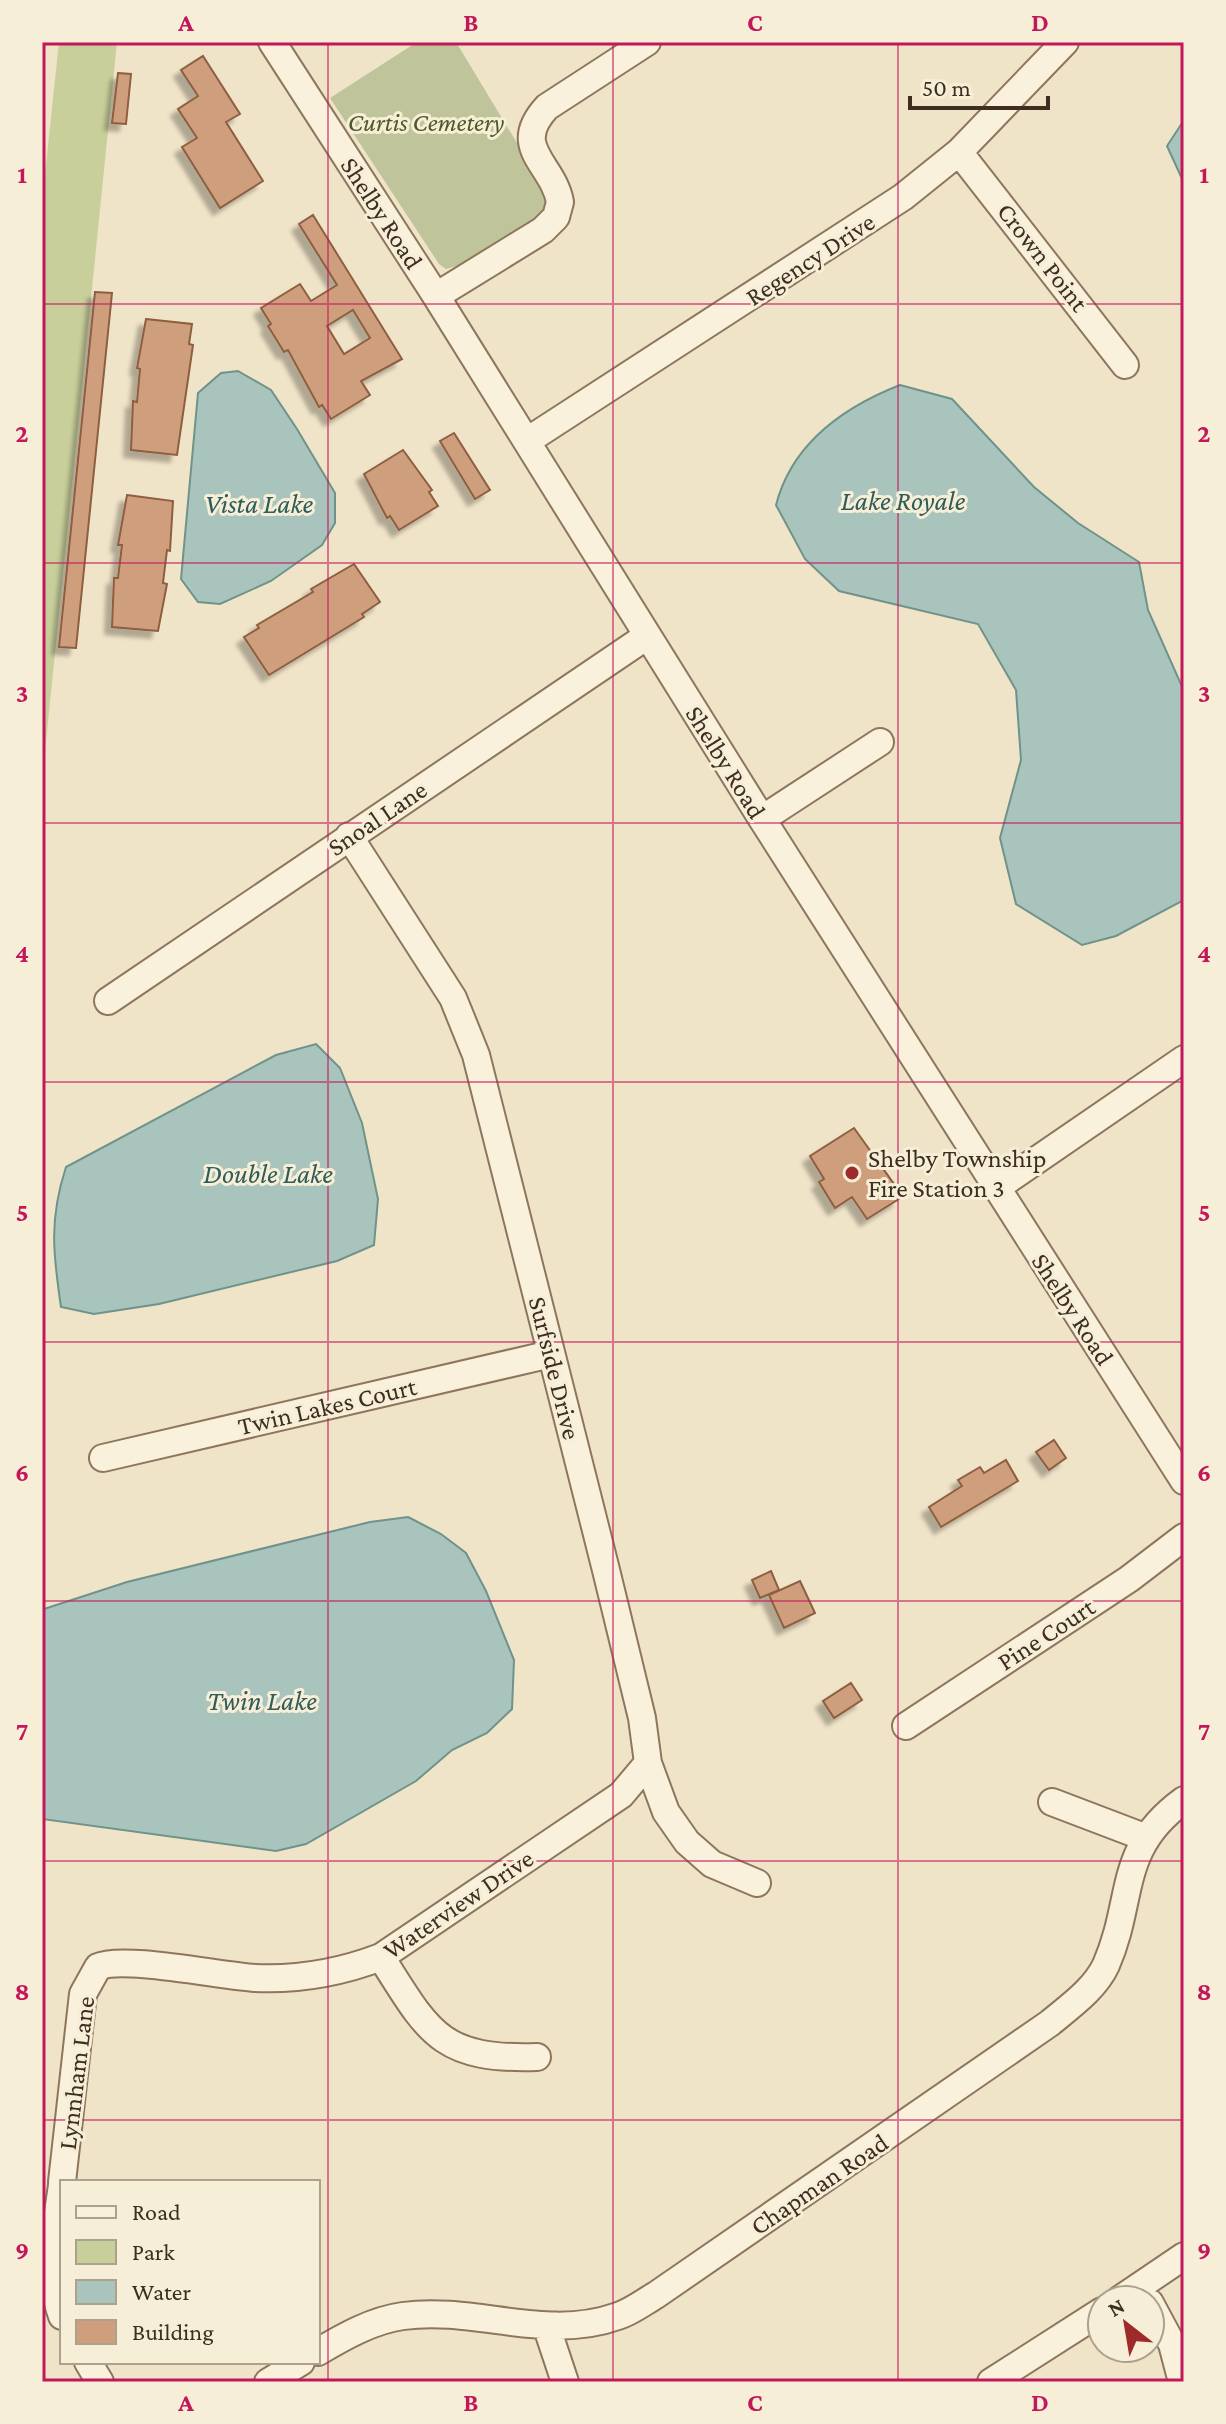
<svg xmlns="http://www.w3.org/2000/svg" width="1226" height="2424" font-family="'Crimson Pro',serif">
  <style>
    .green { fill: #c9cf9b }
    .cemetery { fill: #bfc49a }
    .water { fill: #a9c4bc; stroke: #6f938a; stroke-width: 2 }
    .building { fill: #cf9f7d; stroke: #8d5f41; stroke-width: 2; fill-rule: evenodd; filter: url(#shadow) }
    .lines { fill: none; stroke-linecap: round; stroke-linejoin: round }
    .minor-casing { stroke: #8d765c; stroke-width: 30 }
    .minor { stroke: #faf1dc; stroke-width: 26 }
    .grid { fill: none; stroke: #c2185b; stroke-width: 2; stroke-opacity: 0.55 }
    .poi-dot { fill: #9e2a2b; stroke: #f7eed8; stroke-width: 3 }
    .labels { text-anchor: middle; stroke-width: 6; stroke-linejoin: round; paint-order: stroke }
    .park-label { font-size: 26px; font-style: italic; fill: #4d5a26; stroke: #f7eed8 }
    .street-label { font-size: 26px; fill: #3d2e20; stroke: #f7eed8 }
    .poi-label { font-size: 26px; fill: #3d2e20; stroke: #f7eed8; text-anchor: start }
    .water-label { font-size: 28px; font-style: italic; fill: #2f5d5a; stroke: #f7eed8 }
    .neatline { fill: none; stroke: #c2185b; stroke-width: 3 }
    .grid-label { font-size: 26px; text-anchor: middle; font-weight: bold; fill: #c2185b }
  </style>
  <defs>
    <filter id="shadow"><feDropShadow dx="-7" dy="7" stdDeviation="2" flood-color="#0004"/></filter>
  </defs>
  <rect width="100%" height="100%" fill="#f0e4c8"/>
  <path class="green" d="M 59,42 L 117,42 L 42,781 L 42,202 Z"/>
  <path class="cemetery" d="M 417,42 L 456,42 L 546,191 L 547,204 L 542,216 L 463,264 L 446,269 L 439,264 L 330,98 Z"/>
  <path class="water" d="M 1184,120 L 1184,183 L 1167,146 Z
    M 238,371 L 271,390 L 297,429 L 335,493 L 335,523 L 322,545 L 271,581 L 220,604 L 198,602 L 181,579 L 198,393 L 221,373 Z
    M 900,385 L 952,399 L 1034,487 L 1078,523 L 1139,562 L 1148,610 L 1184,691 L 1184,900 L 1116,936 L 1082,945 L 1016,904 L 1000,838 L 1021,760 L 1016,690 L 978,624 L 839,591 L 805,559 L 776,505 C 792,443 844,407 900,385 Z
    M 316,1044 L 340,1068 L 362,1123 L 378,1199 L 374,1245 L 337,1261 L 159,1304 L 94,1314 L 61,1307 C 53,1253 49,1219 66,1167 L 276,1055 Z
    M 408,1517 L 441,1534 L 466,1553 L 486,1591 L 514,1660 L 512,1709 L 487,1733 L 452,1750 L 416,1781 L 306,1844 L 276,1851 L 42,1819 L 44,1609 L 127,1582 L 370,1522 Z"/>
  <path class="building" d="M 203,56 L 240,114 L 226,122 L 263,181 L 220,208 L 182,147 L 197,138 L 178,109 L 198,96 L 181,70 Z
    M 118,73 L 131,74 L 126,124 L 112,123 Z
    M 313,215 L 402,359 L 361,381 L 370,395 L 331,419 L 322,405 L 319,407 L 288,350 L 284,352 L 268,326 L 271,324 L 261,308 L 300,284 L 311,301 L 337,285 L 299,224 ZM 353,310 L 370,338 L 344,354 L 327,326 Z
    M 95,292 L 112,293 L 76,648 L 59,647 Z
    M 146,319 L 192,324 L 189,344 L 193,345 L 177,455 L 131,450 L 133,401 L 137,402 L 140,369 L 137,368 Z
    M 454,433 L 490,490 L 475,499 L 440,441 Z
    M 403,450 L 432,490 L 429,492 L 438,506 L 399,530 L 390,516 L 387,518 L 364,474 Z
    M 127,495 L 173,501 L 170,551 L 167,550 L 163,583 L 167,584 L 158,631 L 112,627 L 114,578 L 118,578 L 122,545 L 118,545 Z
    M 354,564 L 380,602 L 362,614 L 364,617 L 269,675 L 244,637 L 259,628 L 257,625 L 313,592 L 311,589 Z
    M 854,1128 L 894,1184 L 891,1187 L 899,1199 L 867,1219 L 852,1197 L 835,1208 L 819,1182 L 824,1179 L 810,1156 Z
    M 1054,1440 L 1066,1458 L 1049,1470 L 1036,1452 Z
    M 1006,1460 L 1018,1481 L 941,1527 L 929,1507 L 962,1486 L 958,1480 L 980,1467 L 984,1473 Z
    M 771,1571 L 779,1590 L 760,1598 L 752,1580 Z
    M 800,1581 L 815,1613 L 784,1628 L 769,1595 Z
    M 851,1683 L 862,1700 L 834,1718 L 823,1701 Z"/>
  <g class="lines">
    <defs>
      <path id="minor" d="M 272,42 L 436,296 L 762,819 L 1184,1481
        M 959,152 L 1125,365
        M 436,296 L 543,230 L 556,217 L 560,202 C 553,163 509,148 547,107 L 647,42
        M 527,441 L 903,197 L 959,152 L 1065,42
        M 762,819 L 880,742
        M 349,836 L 453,998 L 476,1055 L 606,1570 L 642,1718 L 648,1763 L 666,1812 L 687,1842 L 712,1864 L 757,1883
        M 108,1001 L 647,636
        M 996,1188 L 1184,1059
        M 103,1458 L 551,1354
        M 906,1726 L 1129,1579 L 1184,1537
        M 1052,1802 L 1144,1837
        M 381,1957 C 429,2033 440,2060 537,2057
        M 62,2182 L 83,1994 L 98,1967 C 122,1955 221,1976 255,1978 C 300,1980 339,1973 381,1957 L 621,1795 L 648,1763
        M 62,2185 C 56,2229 46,2273 62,2316
        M 1119,2300 L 1184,2256
        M 1150,2303 L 1172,2344 L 1182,2382
        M 547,2328 L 565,2382
        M 318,2352 C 343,2337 373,2320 403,2316 C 476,2306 546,2342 618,2316 C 631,2312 644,2302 656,2295 L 1050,2023 C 1069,2007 1095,1989 1106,1965 C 1135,1899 1116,1849 1184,1800
        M 88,2362 L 100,2382
        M 268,2382 L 301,2362
        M 991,2382 L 1102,2311"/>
    </defs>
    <use href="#minor" class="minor-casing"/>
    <use href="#minor" class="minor"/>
  </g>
  <path class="grid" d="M 328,42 L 328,2382M 613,42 L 613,2382M 898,42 L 898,2382M 42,304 L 1184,304M 42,563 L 1184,563M 42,823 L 1184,823M 42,1082 L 1184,1082M 42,1342 L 1184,1342M 42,1601 L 1184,1601M 42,1861 L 1184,1861M 42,2120 L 1184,2120"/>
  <circle class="poi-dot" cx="852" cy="1173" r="8"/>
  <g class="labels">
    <g class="park-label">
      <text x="426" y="131">Curtis Cemetery</text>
    </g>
    <g class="street-label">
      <text transform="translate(382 213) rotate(57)" y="9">Shelby Road</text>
      <text transform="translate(1043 257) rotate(52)" y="9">Crown Point</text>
      <text transform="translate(810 259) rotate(-33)" y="9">Regency Drive</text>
      <text transform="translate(726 762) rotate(58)" y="9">Shelby Road</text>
      <text transform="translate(377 818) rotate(-34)" y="9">Snoal Lane</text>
      <text transform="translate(1073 1309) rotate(57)" y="9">Shelby Road</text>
      <text transform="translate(555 1368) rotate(76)" y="9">Surfside Drive</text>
      <text transform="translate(327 1406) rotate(-13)" y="9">Twin Lakes Court</text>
      <text transform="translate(1046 1634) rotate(-33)" y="9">Pine Court</text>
      <text transform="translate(458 1904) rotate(-34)" y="9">Waterview Drive</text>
      <text transform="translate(76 2073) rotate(-83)" y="9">Lynnham Lane</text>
      <text transform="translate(819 2184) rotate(-34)" y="9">Chapman Road</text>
    </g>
    <g class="poi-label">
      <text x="868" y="1167">Shelby Township<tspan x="868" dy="30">Fire Station 3</tspan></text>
    </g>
    <g class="water-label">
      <text x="903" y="510">Lake Royale</text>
      <text x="259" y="513">Vista Lake</text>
      <text x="268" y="1183">Double Lake</text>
      <text x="262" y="1710">Twin Lake</text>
    </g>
  </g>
  <rect width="1226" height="2424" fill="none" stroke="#f7eed8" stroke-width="88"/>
  <rect x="60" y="2180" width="260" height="184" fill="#f7eed8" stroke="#ada18e" stroke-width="2"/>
  <rect x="76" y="2206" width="40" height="12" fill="#faf1dc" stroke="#ada18e" stroke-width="2"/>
  <text x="132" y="2220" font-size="24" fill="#3d2e20">Road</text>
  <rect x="76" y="2240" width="40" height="24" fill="#c9cf9b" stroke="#ada18e" stroke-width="2"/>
  <text x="132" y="2260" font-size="24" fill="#3d2e20">Park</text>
  <rect x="76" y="2280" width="40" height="24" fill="#a9c4bc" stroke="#ada18e" stroke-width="2"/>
  <text x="132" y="2300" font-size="24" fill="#3d2e20">Water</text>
  <rect x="76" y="2320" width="40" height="24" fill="#cf9f7d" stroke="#ada18e" stroke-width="2"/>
  <text x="132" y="2340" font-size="24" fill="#3d2e20">Building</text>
  <g transform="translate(1126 2324) rotate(329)"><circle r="38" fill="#f7eed8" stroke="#ada18e" stroke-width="2"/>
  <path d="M0-6L14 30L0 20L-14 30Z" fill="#9e2a2b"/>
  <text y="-12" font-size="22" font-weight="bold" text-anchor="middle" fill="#3d2e20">N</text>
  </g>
  <path d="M910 96v12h138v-12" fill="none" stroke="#3d2e20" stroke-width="4"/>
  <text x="922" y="96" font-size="24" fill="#3d2e20" stroke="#f7eed8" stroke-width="6" paint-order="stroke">50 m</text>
  <rect x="44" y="44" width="1138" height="2336" class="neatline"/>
  <g class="grid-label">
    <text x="186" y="31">A</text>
    <text x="471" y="31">B</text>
    <text x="755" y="31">C</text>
    <text x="1040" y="31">D</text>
    <text x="22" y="183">1</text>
    <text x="1204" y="183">1</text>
    <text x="22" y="442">2</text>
    <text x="1204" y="442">2</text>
    <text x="22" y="702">3</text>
    <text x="1204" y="702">3</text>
    <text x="22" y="962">4</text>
    <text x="1204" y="962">4</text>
    <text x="22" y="1221">5</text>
    <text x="1204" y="1221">5</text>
    <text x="22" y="1481">6</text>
    <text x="1204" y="1481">6</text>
    <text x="22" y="1740">7</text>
    <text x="1204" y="1740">7</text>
    <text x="22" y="2000">8</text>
    <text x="1204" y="2000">8</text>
    <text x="22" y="2259">9</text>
    <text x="1204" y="2259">9</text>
    <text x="186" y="2411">A</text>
    <text x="471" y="2411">B</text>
    <text x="755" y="2411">C</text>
    <text x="1040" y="2411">D</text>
  </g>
</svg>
